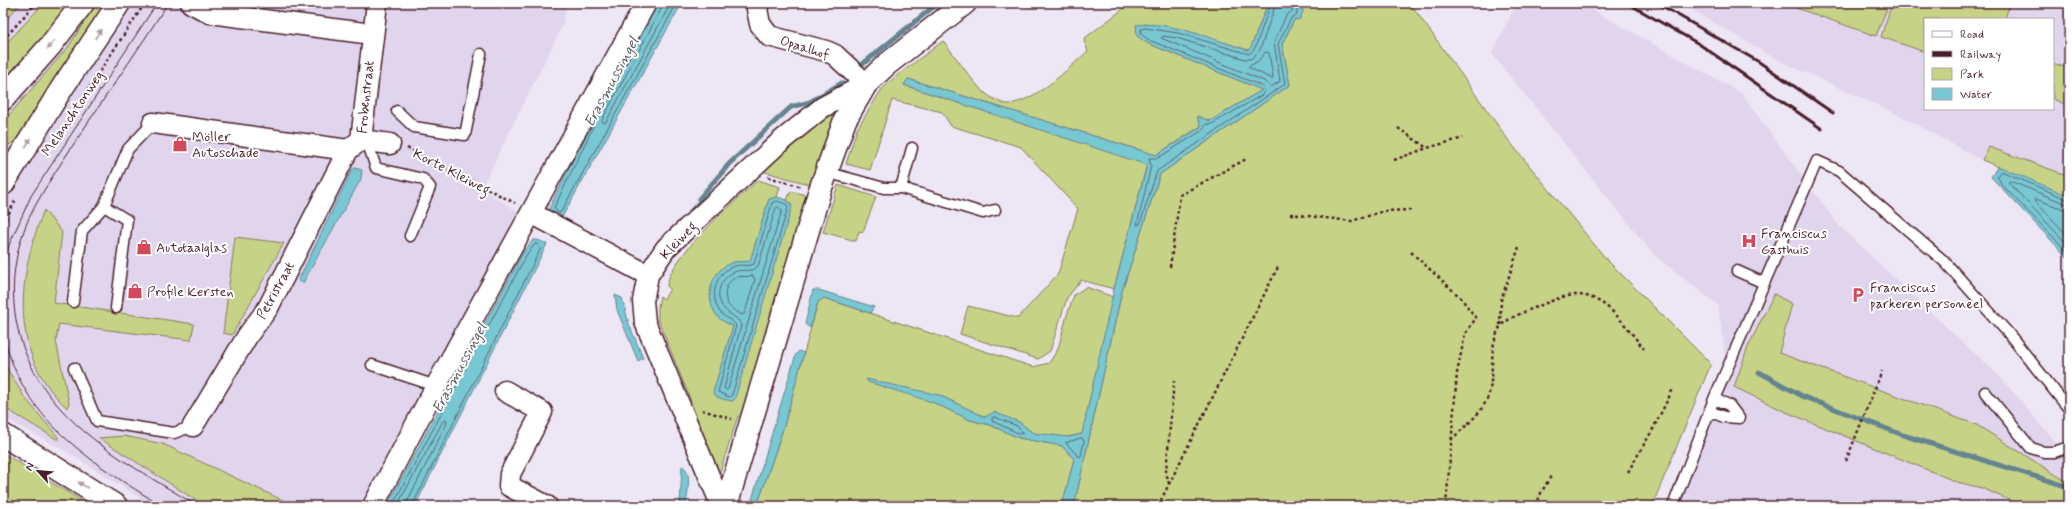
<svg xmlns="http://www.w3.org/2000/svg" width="2072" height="509" font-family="Mynerve,sans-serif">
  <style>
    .built { fill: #e0d5ed; fill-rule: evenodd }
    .green { fill: #c6d387; stroke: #887959 }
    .water { fill: #78c8d4; stroke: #668490 }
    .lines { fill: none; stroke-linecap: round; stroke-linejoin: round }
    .shore { stroke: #5c636f; stroke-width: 1 }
    .stream { stroke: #668490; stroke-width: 5 }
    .lane-casing { stroke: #4a1f2b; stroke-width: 13 }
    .street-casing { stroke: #4a1f2b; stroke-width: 23 }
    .secondary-casing { stroke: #4a1f2b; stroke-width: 25 }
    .primary-casing { stroke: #4a1f2b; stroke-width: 25 }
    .path { stroke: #4a1f2b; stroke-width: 2.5; stroke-dasharray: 3 3; stroke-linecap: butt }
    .lane { stroke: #fff; stroke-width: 10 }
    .street { stroke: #fff; stroke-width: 20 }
    .secondary { stroke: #fff; stroke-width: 22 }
    .primary { stroke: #fff; stroke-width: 22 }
    .tram { stroke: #4a1f2b; stroke-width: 1 }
    .rail { stroke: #4a1f2b; stroke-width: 3 }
    .oneway { fill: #ae9aa0 }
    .labels { text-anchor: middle; stroke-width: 4; stroke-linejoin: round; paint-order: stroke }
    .street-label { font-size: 14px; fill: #4a1f2b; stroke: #fff }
    .poi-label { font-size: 14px; fill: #4a1f2b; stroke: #fff; text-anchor: start }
    .water-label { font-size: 15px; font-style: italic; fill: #5a5a66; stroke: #fff }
  </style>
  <rect width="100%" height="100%" fill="#ede6f4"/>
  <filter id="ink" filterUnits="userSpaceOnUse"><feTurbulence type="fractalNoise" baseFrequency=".025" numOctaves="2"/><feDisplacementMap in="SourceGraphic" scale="8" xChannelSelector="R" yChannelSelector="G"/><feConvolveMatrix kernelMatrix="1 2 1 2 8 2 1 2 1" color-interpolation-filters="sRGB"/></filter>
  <g filter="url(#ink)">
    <path class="built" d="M 3,3 L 566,3 L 564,22 L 481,189 L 522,214 L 367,506 L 153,506 L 67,452 L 3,417 Z
      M 1517,3 L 1580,3 L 1741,93 L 1839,226 L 2001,378 L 2069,458 L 2069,506 L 1675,506 L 1728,374 L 1718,305 L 1654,255 L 1492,54 Z
      M 1680,3 L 2069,3 L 2069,176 L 1989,148 L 1982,160 L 1897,114 L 1780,61 ZM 1925,19 L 2053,19 L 2053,109 L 1925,109 Z"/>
    <path class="green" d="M 3,3 L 21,3 L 3,23 Z
      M 44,3 L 76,3 L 3,80 L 3,47 Z
      M 96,3 L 111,3 L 14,142 L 5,147 L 3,146 L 3,122 L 69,46 Z
      M 1131,3 L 1268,3 L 1251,47 L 1248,50 L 1179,29 L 1144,24 L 1147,43 L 1262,90 L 1210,121 L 1197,116 L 1201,126 L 1156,155 L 908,79 L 904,85 L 1147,164 L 1114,289 L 1081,280 L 1067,298 L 1050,351 L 1038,359 L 960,334 L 968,306 L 1018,318 L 1058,274 L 1078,209 L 1021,147 L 951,126 L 942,112 L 892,100 L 870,170 L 846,164 L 857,129 L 882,89 L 894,78 L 943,41 C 955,55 972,82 985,93 C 990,97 1001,104 1007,104 C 1034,103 1068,69 1088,51 L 1084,41 L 1085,38 Z
      M 1303,3 L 1410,3 L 1509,141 L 1607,260 L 1711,364 L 1652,506 L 1074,506 L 1122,291 L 1160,174 L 1290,85 L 1282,44 Z
      M 1782,3 L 1889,3 L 1876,36 Z
      M 1892,3 L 2010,3 L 2005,19 L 1925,19 L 1925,52 L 1881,37 Z
      M 2053,63 L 2069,69 L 2069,106 L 2053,99 Z
      M 840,111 L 827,138 L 812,185 L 762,171 L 825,119 Z
      M 1989,147 L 2069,176 L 2069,197 L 1982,160 Z
      M 758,180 L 780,187 L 777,197 L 769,199 L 750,262 L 734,262 L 723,321 L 733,326 L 713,393 L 717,397 L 733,401 L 791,203 L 787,200 L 791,191 L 810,196 L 744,417 L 738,416 L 719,475 L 690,413 L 691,401 L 658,319 L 658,307 L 660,296 L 664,299 L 670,289 L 667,286 C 669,257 736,201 758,180 Z
      M 838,185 L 876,197 L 863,232 L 859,231 L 856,241 L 823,232 Z
      M 44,210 L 62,232 L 54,303 L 194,324 L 191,340 L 59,324 L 56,341 L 69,403 L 67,408 C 60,401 52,393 47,385 C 10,333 22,264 44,210 Z
      M 235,237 L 284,243 L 232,335 L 223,333 Z
      M 1086,287 L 1113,297 L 1082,434 L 1068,437 L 1033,433 L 1019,422 L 985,417 L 939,395 L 932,402 L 970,420 L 990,425 L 1019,438 L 1062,446 L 1074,459 L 1062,506 L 757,506 L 784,426 L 818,302 L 824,298 L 1033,367 L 1049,363 L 1058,349 L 1067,315 L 1074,295 Z
      M 1774,294 L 1792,304 L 1779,353 L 1977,425 L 2069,483 L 2069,506 L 2022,506 L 1982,488 L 1957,482 L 1786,412 L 1734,387 L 1748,347 Z
      M 3,362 L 25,398 L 58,437 L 58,440 L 3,407 Z
      M 124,436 L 163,444 L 295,506 L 205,506 L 99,438 Z
      M 3,453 L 90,506 L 3,506 Z"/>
    <path class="water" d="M 654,3 L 682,3 L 561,219 L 549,212 L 549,209 L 604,96 Z
      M 1268,3 L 1301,3 L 1303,11 L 1300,19 L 1294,20 L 1282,44 L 1290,85 L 1160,174 L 1122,291 L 1074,506 L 1062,506 L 1074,459 L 1062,446 L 1019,438 L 990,425 L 970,420 L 932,402 L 868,382 L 866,379 L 939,395 L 985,417 L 994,412 L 1019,422 L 1033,433 L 1068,437 L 1082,434 L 1114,289 L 1147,165 L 904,85 L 908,79 L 1156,155 L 1201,127 L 1197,116 L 1210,121 L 1262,90 L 1147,43 L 1137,36 L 1136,25 C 1168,20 1217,41 1248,50 L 1251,47 Z
      M 1998,166 L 2069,196 L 2069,259 L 1991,177 Z
      M 355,168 L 362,170 L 361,179 L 303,283 L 298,281 L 352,170 Z
      M 777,197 L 787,200 L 792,206 L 735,398 L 733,401 C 726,400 718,399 713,393 L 733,326 C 727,323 721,321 717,316 C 703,298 711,267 735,262 C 739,261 745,262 750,261 L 769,199 Z
      M 533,240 L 538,240 L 547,244 L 415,506 L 387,506 L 524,251 Z
      M 813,290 L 819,290 L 874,307 L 870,313 L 824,298 L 818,302 L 810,328 L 805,324 Z
      M 615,295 L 622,298 L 629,324 L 643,358 L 638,361 L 617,310 Z
      M 799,351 L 804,353 L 784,426 L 757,506 L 750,506 L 796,354 Z
      M 682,466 C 693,471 687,495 686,506 L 680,506 Z"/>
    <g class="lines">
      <path class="shore" d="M 662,3 L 661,9 L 602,120 L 603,123 L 606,122 L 671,3
        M 1271,3 L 1255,48 L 1249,54 L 1178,33 L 1145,28 L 1141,29 L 1141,34 L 1149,40 L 1262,86 L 1265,91 L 1262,95 L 1212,124 L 1206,124 L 1203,130 L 1158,158 L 1149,158 L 1151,166 L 1137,225 L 1140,224 L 1157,171 L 1285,84 L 1278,44 L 1291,18 L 1297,15 L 1297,3
        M 1276,3 L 1260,50 L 1251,59 L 1245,59 L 1177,38 L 1163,36 L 1161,38 L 1264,81 L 1271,87 L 1280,81 L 1274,42 L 1286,16 L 1293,10 L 1292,3
        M 646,26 L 607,98 L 554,208 L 558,213 L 561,212 L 677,3
        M 1266,52 L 1269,53 L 1273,77 L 1272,79 L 1248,67 L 1258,61 Z
        M 2069,200 L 2001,171 L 1997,176 L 2002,185 L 2069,253
        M 777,201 L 786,204 L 788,207 L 732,395 L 729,397 L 718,392 L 736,326 C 733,319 724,318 720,312 C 709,296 715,271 735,266 C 742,264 748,267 754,264 L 772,203 Z
        M 2069,205 L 2010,181 L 2008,182 L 2069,246
        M 778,207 L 782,210 L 728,389 L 726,390 L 724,388 L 741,326 C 739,314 723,316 719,298 C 717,286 726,274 737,271 C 745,269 751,273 758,266 L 776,208 Z
        M 2069,211 L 2036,199 L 2034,200 L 2069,237
        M 753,276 L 755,279 L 745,313 L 742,315 C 738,312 732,310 729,306 C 722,296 725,281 737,277 C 742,276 748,277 753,276 Z
        M 995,417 L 1017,426 L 1024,433 L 1020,434 L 992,421 L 992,418 Z
        M 1082,438 L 1084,441 L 1081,456 L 1079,457 L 1066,443 Z
        M 392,506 L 527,254 L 535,244 L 538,244 L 541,248 L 412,506
        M 397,506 L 443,421 L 446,420 L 447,423 L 408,500 L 406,506"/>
      <path class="stream" d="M 859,67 L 938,3
        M 692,210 L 700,202 L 699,199 L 730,163 L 791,107 L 810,102 L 842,83
        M 1759,372 L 1804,397 L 1848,414 L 1903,435 L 2069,487"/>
      <defs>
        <path id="lane" d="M 397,111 L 414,127 L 465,135 L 481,54
          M 367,141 L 376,168 L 423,179 L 430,187 L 410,236
          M 826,172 L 884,188 L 901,188 L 983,213 L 995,210
          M 901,188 L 912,148
          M 1737,271 L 1764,283
          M 73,302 L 82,231 L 104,206
          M 116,308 L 127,220 L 104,206 L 128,149 L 153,123
          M 372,365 L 436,386
          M 74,368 L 97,421 L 174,433 L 193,426
          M 1985,392 L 2031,448 L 2044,452 L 2054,452 L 2069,447
          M 1714,399 L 1729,405 L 1739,418
          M 1709,411 L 1724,417 L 1739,418
          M 1673,506 L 1714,399 L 1817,161 L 1839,171 L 1945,262 L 2009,334 L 2069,409"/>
        <path id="street" d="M 191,3 L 210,13 L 372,34
          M 153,123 L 348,150 L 361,140 L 377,3
          M 361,140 L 390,144
          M 531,213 L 648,275
          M 505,391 L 542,412 L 510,474 L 509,486 L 547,506
          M 193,426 L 248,335 L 268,308 L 348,150
          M 727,502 L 717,495 L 645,322 L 643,301 L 648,275 L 666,248 L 781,141 L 823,107 L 866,84 L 835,55 L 826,51 L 769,36 L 760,24 L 757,9 L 759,3
          M 373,506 L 436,386 L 646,3"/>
        <path id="secondary" d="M 3,99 L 50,46 L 83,3
          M 3,184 L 62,88 L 119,3
          M 726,506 L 819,193 L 845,120 L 866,84 L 886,65 L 965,3"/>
        <path id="primary" d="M 3,435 L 116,506"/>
      </defs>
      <use href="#lane" class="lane-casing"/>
      <use href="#street" class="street-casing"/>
      <use href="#secondary" class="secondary-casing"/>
      <use href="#primary" class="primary-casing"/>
      <path class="path" d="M 3,40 L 36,3
        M 70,116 L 145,3
        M 1398,128 L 1427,148
        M 407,148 L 515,203
        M 1394,160 L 1427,148 L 1463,138
        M 768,177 L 802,187
        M 1290,214 L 1352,221 L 1384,211 L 1411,210
        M 3,225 L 16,199
        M 1411,252 L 1461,298 L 1476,318 L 1465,334 L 1457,373 L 1446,506
        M 1170,267 L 1180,195 L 1248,158
        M 1500,325 L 1501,300 L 1519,247
        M 702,410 L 732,419
        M 1451,440 C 1464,427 1480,415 1487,399 C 1496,378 1487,349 1500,327 C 1504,320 1526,311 1534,308 C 1547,303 1561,296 1575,295 C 1606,294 1626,327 1644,349
        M 1846,461 L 1882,371
        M 1628,472 L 1653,429 L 1673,389
        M 1169,484 L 1166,472 L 1174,381
        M 1158,506 L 1279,265
        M 1536,506 L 1541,493 L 1551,476"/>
      <use href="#lane" class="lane"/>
      <use href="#street" class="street"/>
      <use href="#secondary" class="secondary"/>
      <use href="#primary" class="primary"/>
      <path class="tram" d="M 168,3 C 142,44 114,84 87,124 C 67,155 45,185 29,218 C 0,284 12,356 61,409 C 98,450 151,477 197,506
        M 3,272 L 9,245 L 31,196 L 157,3
        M 3,329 C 18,418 91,462 162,506"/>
      <path class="rail" d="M 1627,3 L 1699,44 L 1822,129
        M 1657,3 L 1759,62 L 1833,113"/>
    </g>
    <defs><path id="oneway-solid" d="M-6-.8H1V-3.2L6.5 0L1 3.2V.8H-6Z"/></defs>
    <g class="oneway">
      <use href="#oneway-solid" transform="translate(98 34) rotate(-56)"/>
      <use href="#oneway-solid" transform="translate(51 45) rotate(129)"/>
      <use href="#oneway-solid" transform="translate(28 143) rotate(-59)"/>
      <use href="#oneway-solid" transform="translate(83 485) rotate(-148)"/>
    </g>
  </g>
  <defs>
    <symbol id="shop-bare" viewBox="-9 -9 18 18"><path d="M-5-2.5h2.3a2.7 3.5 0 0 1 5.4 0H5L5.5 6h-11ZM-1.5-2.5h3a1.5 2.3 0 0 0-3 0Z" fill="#d1495b" stroke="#fff" stroke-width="2.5" paint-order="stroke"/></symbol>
    <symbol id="hospital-bare" viewBox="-9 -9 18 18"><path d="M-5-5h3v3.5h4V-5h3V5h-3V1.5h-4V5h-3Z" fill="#d1495b" stroke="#fff" stroke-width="2.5" paint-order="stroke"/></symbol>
    <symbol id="parking-bare" viewBox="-9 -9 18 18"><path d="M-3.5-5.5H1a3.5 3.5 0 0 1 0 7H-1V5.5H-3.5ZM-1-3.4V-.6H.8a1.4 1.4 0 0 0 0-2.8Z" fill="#d1495b" stroke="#fff" stroke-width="2.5" paint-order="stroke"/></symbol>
  </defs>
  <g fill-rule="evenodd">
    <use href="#shop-bare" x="169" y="133" width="22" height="22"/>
    <use href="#hospital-bare" x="1738" y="230" width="22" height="22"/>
    <use href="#shop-bare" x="133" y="236" width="22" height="22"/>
    <use href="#shop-bare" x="124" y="280" width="22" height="22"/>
    <use href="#parking-bare" x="1847" y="284" width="22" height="22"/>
  </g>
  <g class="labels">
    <g class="street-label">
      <text transform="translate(805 47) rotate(17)" y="5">Opaalhof</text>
      <text transform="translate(365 97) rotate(-84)" y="5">Frobenstraat</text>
      <text transform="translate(72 113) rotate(-56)" y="5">Melanchtonweg</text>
      <text transform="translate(452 171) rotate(27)" y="5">Korte Kleiweg</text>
      <text transform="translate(678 240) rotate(-47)" y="5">Kleiweg</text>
      <text transform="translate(275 290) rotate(-61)" y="5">Petristraat</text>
    </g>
    <g class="poi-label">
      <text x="192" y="141">Möller<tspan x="192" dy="16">Autoschade</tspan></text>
      <text x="1761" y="238">Franciscus<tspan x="1761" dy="16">Gasthuis</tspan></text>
      <text x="156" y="252">Autotaalglas</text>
      <text x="1870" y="292">Franciscus<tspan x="1870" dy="16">parkeren personeel</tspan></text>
      <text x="147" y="296">Profile Kersten</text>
    </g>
    <g class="water-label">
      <text transform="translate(611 82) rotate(-62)" y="5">Erasmussingel</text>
      <text transform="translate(459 368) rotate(-62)" y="5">Erasmussingel</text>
    </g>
  </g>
  <rect width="2072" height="509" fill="none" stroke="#fff" stroke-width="16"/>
  <rect x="8" y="8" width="2056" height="493" fill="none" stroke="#4a1f2b" stroke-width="1.5" filter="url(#ink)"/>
  <rect x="1924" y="18" width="130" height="92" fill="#ffffff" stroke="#b7a5aa"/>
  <rect x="1932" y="31" width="20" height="6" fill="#ffffff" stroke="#b7a5aa"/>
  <text x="1960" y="38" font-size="12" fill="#4a1f2b">Road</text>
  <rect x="1932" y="51" width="20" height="6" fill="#4a1f2b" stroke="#b7a5aa"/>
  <text x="1960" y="58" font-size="12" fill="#4a1f2b">Railway</text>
  <rect x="1932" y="68" width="20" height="12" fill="#c6d387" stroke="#b7a5aa"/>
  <text x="1960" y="78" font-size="12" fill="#4a1f2b">Park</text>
  <rect x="1932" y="88" width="20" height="12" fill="#78c8d4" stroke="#b7a5aa"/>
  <text x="1960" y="98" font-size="12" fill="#4a1f2b">Water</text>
  <g transform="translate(38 471) rotate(297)" stroke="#ffffff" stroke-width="3" paint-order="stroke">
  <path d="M0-3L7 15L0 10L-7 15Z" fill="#4a1f2b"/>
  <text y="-6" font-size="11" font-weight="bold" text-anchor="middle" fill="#4a1f2b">N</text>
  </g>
</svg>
